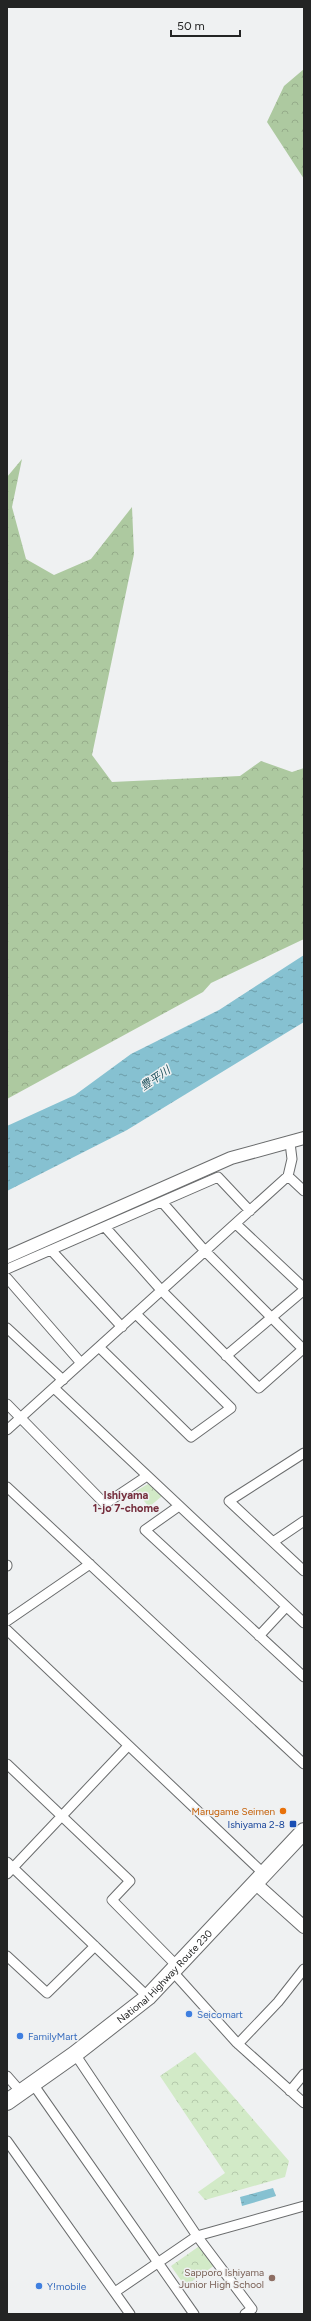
<svg xmlns="http://www.w3.org/2000/svg" width="311" height="2321" font-family="Figtree,'Noto Sans JP',sans-serif">
  <style>
    .forest { fill: url(#forest-crowns) }
    .park { fill: url(#park-crowns) }
    .water { fill: url(#water-ripples) }
    .lines { fill: none; stroke-linecap: round; stroke-linejoin: round }
    .street-casing { stroke: #6a6c6d; stroke-width: 11 }
    .secondary-casing { stroke: #6a6c6d; stroke-width: 14 }
    .highway-casing { stroke: #6a6c6d; stroke-width: 18 }
    .street { stroke: #fff; stroke-width: 9 }
    .secondary { stroke: #fff; stroke-width: 12 }
    .highway { stroke: #fff; stroke-width: 16 }
    .food-dot { fill: #e8710a; stroke: #eff1f2; stroke-width: 1.5 }
    .transit-dot { fill: #1a4fb4; stroke: #eff1f2; stroke-width: 1.5 }
    .shop-dot { fill: #3f7fe0; stroke: #eff1f2; stroke-width: 1.5 }
    .education-dot { fill: #8d6e63; stroke: #eff1f2; stroke-width: 1.5 }
    .labels { text-anchor: middle; stroke-width: 3; stroke-linejoin: round; paint-order: stroke }
    .food-label { font-size: 10px; fill: #c56008; stroke: #eff1f2; text-anchor: end }
    .transit-label { font-size: 10px; fill: #164399; stroke: #eff1f2; text-anchor: end }
    .street-label { font-size: 10px; fill: #232424; stroke: #eff1f2 }
    .shop-label { font-size: 10px; fill: #366cbe; stroke: #eff1f2; text-anchor: start }
    .education-label { font-size: 10px; fill: #785e54; stroke: #eff1f2; text-anchor: end }
    .water-label { font-size: 11px; font-style: italic; fill: #215460; stroke: #eff1f2 }
    .neighbourhood-label { font-size: 11px; font-weight: bold; fill: #752e3d; stroke: #eff1f2 }
  </style>
  <defs>
    <pattern id="forest-crowns" width="20" height="18" patternUnits="userSpaceOnUse"><rect width="20" height="18" fill="#adc9a0"/><path d="M2 6a3 3 0 1 1 6 0M12 15a3 3 0 1 1 6 0" fill="none" stroke="#95ac8a"/></pattern>
    <pattern id="park-crowns" width="20" height="18" patternUnits="userSpaceOnUse"><rect width="20" height="18" fill="#d2eac7"/><path d="M2 6a3 3 0 1 1 6 0M12 15a3 3 0 1 1 6 0" fill="none" stroke="#b4c9ab"/></pattern>
    <pattern id="water-ripples" width="26" height="14" patternUnits="userSpaceOnUse"><rect width="26" height="14" fill="#86c1d1"/><path d="M2 4q2-2 4 0t4 0M15 11q2-2 4 0t4 0" fill="none" stroke="#6d9da9"/></pattern>
  </defs>
  <rect width="100%" height="100%" fill="#eff1f2"/>
  <path class="forest" d="M 304,69 L 304,179 L 267,122 L 284,86 Z
    M 22,459 L 12,507 L 26,559 L 54,575 L 91,559 L 132,507 L 134,554 L 92,755 L 112,782 L 240,776 L 261,761 L 292,772 L 304,768 L 304,939 L 211,983 L 203,992 L 7,1099 L 7,477 Z"/>
  <path class="park" d="M 148,1484 L 162,1496 L 149,1507 L 136,1491 Z
    M 195,2052 L 289,2161 L 285,2177 L 205,2200 L 198,2192 L 225,2173 L 160,2076 Z
    M 198,2247 L 203,2247 L 215,2265 L 185,2286 L 171,2266 Z"/>
  <path class="water" d="M 304,955 L 304,1022 L 127,1130 L 7,1191 L 7,1126 L 75,1095 L 131,1054 L 219,1010 Z
    M 273,2188 L 276,2196 L 242,2206 L 240,2197 Z"/>
  <g class="lines">
    <defs>
      <path id="street" d="M 288,1176 L 304,1191
        M 236,1224 L 304,1288
        M 105,1227 L 162,1291 L 259,1388 L 303,1349 L 205,1251 L 162,1202
        M 51,1250 L 122,1327
        M 7,1269 L 218,1177 L 250,1211
        M 7,1278 L 81,1363
        M 7,1328 L 63,1380
        M 99,1347 L 191,1437 L 231,1408 L 136,1314
        M 226,1356 L 304,1290
        M 54,1388 L 304,1623
        M 7,1404 L 105,1504 L 147,1476
        M 7,1430 L 288,1176 L 292,1159 L 290,1143
        M 304,1453 L 229,1501 L 304,1571
        M 7,1487 L 304,1764
        M 179,1506 L 145,1530 L 304,1677
        M 273,1542 L 304,1521
        M 7,1565 L 7,1566
        M 7,1621 L 90,1564
        M 7,1630 L 264,1874
        M 259,1636 L 286,1607
        M 7,1764 L 130,1881 L 112,1900 L 178,1967
        M 7,1862 L 148,1997
        M 7,1874 L 128,1746
        M 7,1956 L 47,1993 L 95,1946
        M 173,1972 L 237,2043 L 304,2103
        M 238,2044 L 278,2002 L 304,1969
        M 75,2054 L 197,2236 L 252,2309 L 245,2314
        M 7,2076 L 21,2092
        M 33,2084 L 194,2314
        M 290,2091 L 304,2074
        M 7,2141 L 130,2314
        M 115,2292 L 197,2236 L 304,2206"/>
      <path id="secondary" d="M 7,1257 L 231,1158 L 304,1138
        M 255,1883 L 304,1927"/>
      <g id="highway">
        <path id="s1" d="M 7,2102 L 75,2054 L 148,1997 L 304,1831"/>
      </g>
    </defs>
    <use href="#street" class="street-casing"/>
    <use href="#secondary" class="secondary-casing"/>
    <use href="#highway" class="highway-casing"/>
    <use href="#street" class="street"/>
    <use href="#secondary" class="secondary"/>
    <use href="#highway" class="highway"/>
  </g>
  <circle class="food-dot" cx="283" cy="1811" r="4"/>
  <rect class="transit-dot" x="289" y="1820" width="8" height="8" rx="2"/>
  <g class="shop-dot">
    <circle cx="189" cy="2014" r="4"/>
    <circle cx="20" cy="2036" r="4"/>
    <circle cx="39" cy="2286" r="4"/>
  </g>
  <circle class="education-dot" cx="272" cy="2278" r="4"/>
  <g class="labels">
    <g class="food-label">
      <text x="275" y="1815">Marugame Seimen</text>
    </g>
    <g class="transit-label">
      <text x="285" y="1828">Ishiyama 2-8</text>
    </g>
    <g class="street-label">
      <text dy="4" stroke="none"><textPath href="#s1" startOffset="202">National Highway Route 230</textPath></text>
    </g>
    <g class="shop-label">
      <text x="197" y="2018">Seicomart</text>
      <text x="28" y="2040">FamilyMart</text>
      <text x="47" y="2290">Y!mobile</text>
    </g>
    <g class="education-label">
      <text x="264" y="2276">Sapporo Ishiyama<tspan x="264" dy="12">Junior High School</tspan></text>
    </g>
    <g class="water-label">
      <text transform="translate(155 1078) rotate(-34)" y="4">豊平川</text>
    </g>
    <g class="neighbourhood-label">
      <text x="126" y="1499">Ishiyama<tspan x="126" dy="13">1-jo 7-chome</tspan></text>
    </g>
  </g>
  <rect width="311" height="2321" fill="none" stroke="#232424" stroke-width="16"/>
  <path d="M171 30v6h69v-6" fill="none" stroke="#232424" stroke-width="2"/>
  <text x="177" y="30" font-size="12" fill="#232424" stroke="#eff1f2" stroke-width="3" paint-order="stroke">50 m</text>
</svg>
